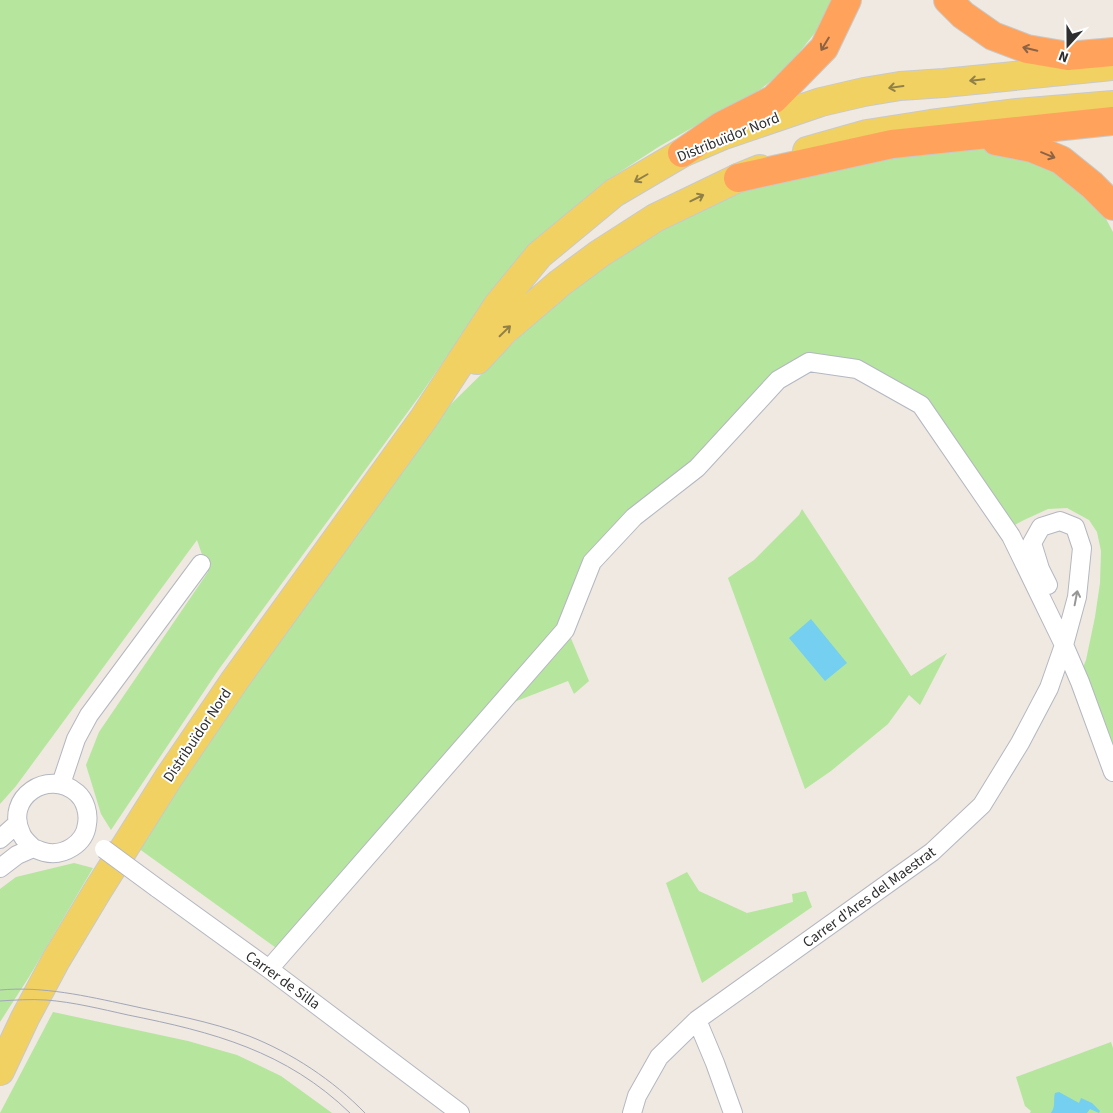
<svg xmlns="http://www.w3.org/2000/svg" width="1113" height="1113" font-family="'Source Sans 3',sans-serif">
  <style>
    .green { fill: #b6e59e }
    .water { fill: #75cff0 }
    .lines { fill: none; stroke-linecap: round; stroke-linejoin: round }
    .street-casing { stroke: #b4b7c1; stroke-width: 20 }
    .primary-casing { stroke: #c9c9c9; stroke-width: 30 }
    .highway-casing { stroke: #c9c9c9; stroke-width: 30 }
    .street { stroke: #fff; stroke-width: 18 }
    .primary { stroke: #f2d163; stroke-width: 28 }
    .highway { stroke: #ffa35c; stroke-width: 28 }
    .tram { stroke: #a3a6b8; stroke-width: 1 }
    .street-bridge-casing { stroke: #b4b7c1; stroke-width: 20; stroke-linecap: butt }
    .street-bridge { stroke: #fff; stroke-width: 18 }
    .oneway { stroke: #8c6343 }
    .oneway2 { stroke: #908048 }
    .oneway3 { stroke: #969696 }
    .labels { text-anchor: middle; stroke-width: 4; stroke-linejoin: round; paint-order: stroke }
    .street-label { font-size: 15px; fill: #2e2e2e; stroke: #fff }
  </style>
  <rect width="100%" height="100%" fill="#efe9e1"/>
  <path class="green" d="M 0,0 L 833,0 L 818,29 L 785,70 L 753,95 L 718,113 L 660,146 L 603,183 L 538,239 L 496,285 L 421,394 L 219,669 L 111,830 L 101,814 L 86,765 L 99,732 L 208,572 L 197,540 L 16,786 L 0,804 Z
    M 981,146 L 1027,156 L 1069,181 L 1105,217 L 1113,232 L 1113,759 L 1082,670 L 1086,660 L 1095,617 L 1100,583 L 1101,551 L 1097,532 L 1089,520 L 1067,508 L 1048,509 L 1024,520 L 1011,527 L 967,456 L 938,418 L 888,379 L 794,367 L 692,468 L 622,523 L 562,633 L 279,950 L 138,848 L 178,781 L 313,587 L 448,407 L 556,301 L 637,242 L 724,195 L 793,168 Z
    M 802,509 L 911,676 L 947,653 L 920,705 L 909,695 L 888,724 L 831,771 L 805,789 L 728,578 L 754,560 L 799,515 Z
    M 570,636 L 589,681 L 574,694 L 568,681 L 514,702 Z
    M 74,863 L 93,868 L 29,977 L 0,1022 L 0,889 L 16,877 Z
    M 687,872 L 699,891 L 747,913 L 793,902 L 792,894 L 806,891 L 812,907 L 702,983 L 666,883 Z
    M 53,1012 L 188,1041 L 237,1055 L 281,1076 L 332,1113 L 0,1113 Z
    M 1111,1042 L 1113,1048 L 1113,1113 L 1030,1113 L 1031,1111 L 1025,1106 L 1016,1077 Z"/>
  <path class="water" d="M 811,619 L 847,663 L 825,681 L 789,638 Z
    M 1059,1092 L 1079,1103 L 1081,1098 L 1092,1103 L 1100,1111 L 1099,1113 L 1090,1109 L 1087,1113 L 1051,1113 C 1056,1106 1053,1100 1055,1093 Z"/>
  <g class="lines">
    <defs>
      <path id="street" d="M 61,784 L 76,739 L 89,715 L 201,564
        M 0,839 L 18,823
        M 0,868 L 17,855 L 33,848 C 36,849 40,851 44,852 C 63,857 85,844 87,824 C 89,813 85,800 77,793 C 48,768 4,798 21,833 C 23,839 28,843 33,848
        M 157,888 L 269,969 L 460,1113
        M 269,969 L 565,630 L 592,562 L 634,517 L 697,468 L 778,380 L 809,362 L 857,369 L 921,405 L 1011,536 L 1064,645 L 1080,682 L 1113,772
        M 697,1020 L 715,1063 L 733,1113
        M 632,1113 L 637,1096 L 659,1057 L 697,1020 L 932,852 L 982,805 L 1020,743 L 1049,688 L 1064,645 L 1077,597 L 1082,548 L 1075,527 L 1060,521 L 1041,527 L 1032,543 L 1040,569 L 1048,585"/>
      <path id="primary" d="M 807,151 L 867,134 L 931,124 L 1017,113 L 1113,105
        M 477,360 L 505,330 L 560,283 L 599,254 L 655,218 L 738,178 L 760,169
        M 0,1071 L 25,1018 L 56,960 L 98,890 L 169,777 L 235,680 L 424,418 L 498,305 L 539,255 L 614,193 L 682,153 L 724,135 L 821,102 L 864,92 L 900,86 L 944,83 L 1113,66"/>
      <path id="highway" d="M 948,0 L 963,15 L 993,36 L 1027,49 L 1068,56 L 1113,52
        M 996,141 L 1032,148 L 1061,160 L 1092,185 L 1113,206
        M 682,153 L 721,126 L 774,99 L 824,48 L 847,0
        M 738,178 L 892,144 L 1113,121"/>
    </defs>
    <use href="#street" class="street-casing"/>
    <use href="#primary" class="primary-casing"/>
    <use href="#highway" class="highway-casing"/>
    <use href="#street" class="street"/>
    <use href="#primary" class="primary"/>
    <use href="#highway" class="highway"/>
    <path class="tram" d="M 0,990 C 43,986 86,996 128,1005 C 168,1014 210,1021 249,1036 C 292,1053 333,1080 365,1113
      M 0,1001 C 15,1000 30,999 46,1000 C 73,1002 101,1009 128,1015 C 213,1032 286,1051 350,1113"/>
    <defs>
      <path id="street-bridge" d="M 104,849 L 157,888"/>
    </defs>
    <use href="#street-bridge" class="street-bridge-casing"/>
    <use href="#street-bridge" class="street-bridge"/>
  </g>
  <defs><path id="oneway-shaft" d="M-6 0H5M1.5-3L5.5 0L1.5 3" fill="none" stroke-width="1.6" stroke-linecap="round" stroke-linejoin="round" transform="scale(1.25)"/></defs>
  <g class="oneway">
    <use href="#oneway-shaft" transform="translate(825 44) rotate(121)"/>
    <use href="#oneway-shaft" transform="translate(1030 49) rotate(-167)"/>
    <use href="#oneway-shaft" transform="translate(1048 155) rotate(22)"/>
  </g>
  <g class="oneway2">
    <use href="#oneway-shaft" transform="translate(977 80) rotate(174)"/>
    <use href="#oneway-shaft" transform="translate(896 87) rotate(172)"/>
    <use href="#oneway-shaft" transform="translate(641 178) rotate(150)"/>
    <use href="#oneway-shaft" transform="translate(697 198) rotate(-26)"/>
    <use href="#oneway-shaft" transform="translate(505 331) rotate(-44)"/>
  </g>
  <use class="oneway3" href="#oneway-shaft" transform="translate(1076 598) rotate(-79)"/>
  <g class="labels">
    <g class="street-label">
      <text transform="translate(728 137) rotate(-22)" y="5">Distribuïdor Nord</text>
      <text transform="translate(197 735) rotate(-56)" y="5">Distribuïdor Nord</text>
      <text transform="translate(869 897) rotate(-36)" y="5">Carrer d'Ares del Maestrat</text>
      <text transform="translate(283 980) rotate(36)" y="5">Carrer de Silla</text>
    </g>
  </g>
  <g transform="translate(1068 45) rotate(201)" stroke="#ffffff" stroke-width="4" paint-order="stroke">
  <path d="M0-4L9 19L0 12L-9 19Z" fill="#2e2e2e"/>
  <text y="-8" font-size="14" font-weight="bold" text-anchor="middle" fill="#2e2e2e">N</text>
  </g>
</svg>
